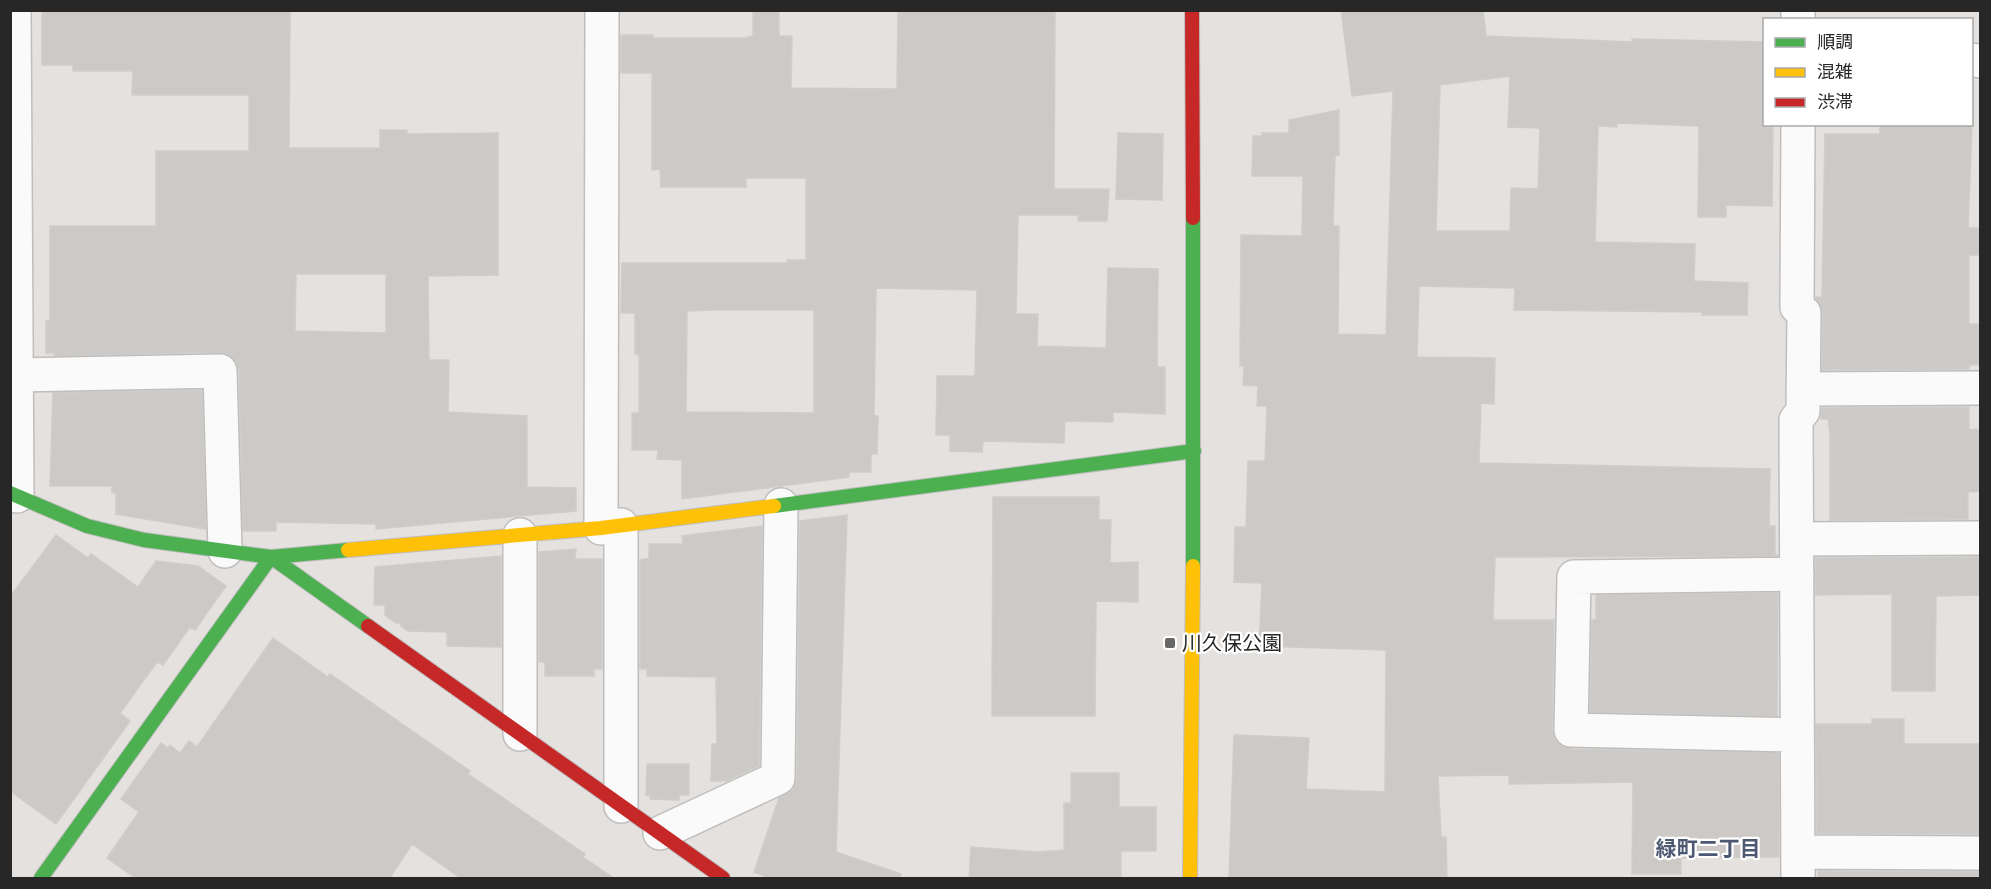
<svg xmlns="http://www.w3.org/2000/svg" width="1991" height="889" font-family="'Open Sans','Noto Sans JP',sans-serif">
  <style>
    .building { fill: #ccc9c7; stroke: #cfcdca; stroke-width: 1.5; fill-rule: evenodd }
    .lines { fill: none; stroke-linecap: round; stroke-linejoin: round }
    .street-casing { stroke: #bfbebe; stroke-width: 36 }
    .fast-casing { stroke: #bfbebe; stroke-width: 16 }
    .slow-casing { stroke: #bfbebe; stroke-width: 16 }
    .jam-casing { stroke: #bfbebe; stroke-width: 16 }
    .street { stroke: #fbfafa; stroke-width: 33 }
    .fast { stroke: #4caf50; stroke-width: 14 }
    .slow { stroke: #ffc107; stroke-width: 14 }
    .jam { stroke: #c62828; stroke-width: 14 }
    .poi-dot { fill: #696867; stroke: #fff; stroke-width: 2 }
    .labels { text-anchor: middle; stroke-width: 4.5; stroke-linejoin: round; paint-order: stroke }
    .poi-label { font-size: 20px; fill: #272727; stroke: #fff; text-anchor: start }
    .neighbourhood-label { font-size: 21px; font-weight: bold; fill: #4d5972; stroke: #fff }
  </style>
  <rect width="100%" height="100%" fill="#e4e1de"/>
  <path class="building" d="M 42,10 L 290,10 L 289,148 L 380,148 L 380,130 L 407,130 L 407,134 L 498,133 L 498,275 L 428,276 L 429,360 L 449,360 L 448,412 L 527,416 L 527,487 L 576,488 L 576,511 L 376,529 L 376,524 L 276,522 L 276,531 L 243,531 L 239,370 L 236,362 L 229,355 L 220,352 L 54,356 L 54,353 L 46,353 L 46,321 L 50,321 L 50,226 L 156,226 L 156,151 L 249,151 L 249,95 L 132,95 L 133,71 L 73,71 L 73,65 L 42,65 ZM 296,274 L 386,274 L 386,333 L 295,331 Z
    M 753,10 L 779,10 L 779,36 L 792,36 L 791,88 L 897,89 L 898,10 L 1055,10 L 1054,189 L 1109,189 L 1107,221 L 1078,221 L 1078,215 L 1018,215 L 1016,314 L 1038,314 L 1037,346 L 1106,348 L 1108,268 L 1158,269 L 1157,367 L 1165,367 L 1165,414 L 1113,412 L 1113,422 L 1065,421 L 1064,443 L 983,441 L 982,452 L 950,451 L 950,435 L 936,435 L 937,376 L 975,376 L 977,290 L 876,288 L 874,416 L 878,416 L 877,454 L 871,454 L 871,472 L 849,472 L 849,477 L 682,499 L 682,460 L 657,459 L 658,450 L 632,450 L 632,413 L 639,413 L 639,354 L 635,354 L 635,313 L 621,313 L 622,263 L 787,263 L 787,260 L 806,260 L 806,178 L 746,178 L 746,187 L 661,187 L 660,169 L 652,170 L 652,73 L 621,73 L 621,35 L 653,35 L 653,38 L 745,38 L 753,36 ZM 715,310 L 814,310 L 814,413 L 686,412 L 687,311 Z
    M 1341,10 L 1483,10 L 1486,36 L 1632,42 L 1632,39 L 1764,42 L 1764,124 L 1773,124 L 1772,206 L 1726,205 L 1726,217 L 1698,217 L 1699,126 L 1617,123 L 1617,127 L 1598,126 L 1595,242 L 1695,244 L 1694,281 L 1748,283 L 1747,315 L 1702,315 L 1702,312 L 1514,310 L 1515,288 L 1419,286 L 1417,357 L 1495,358 L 1494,404 L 1481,403 L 1479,463 L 1770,469 L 1769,526 L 1775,526 L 1775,554 L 1778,556 L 1495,557 L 1493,620 L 1554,620 L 1552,730 L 1555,740 L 1562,746 L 1571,749 L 1779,753 L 1779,857 L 1681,858 L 1681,874 L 1632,874 L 1633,782 L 1509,784 L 1509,775 L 1438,776 L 1441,837 L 1446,837 L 1447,879 L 1229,879 L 1234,735 L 1309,738 L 1306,789 L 1385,792 L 1386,650 L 1259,646 L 1262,583 L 1234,582 L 1235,527 L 1246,527 L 1248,461 L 1265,461 L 1267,406 L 1257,406 L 1258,386 L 1243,385 L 1244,366 L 1240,366 L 1241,235 L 1302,236 L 1303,176 L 1252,176 L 1253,136 L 1262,136 L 1262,133 L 1289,133 L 1289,120 L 1339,110 L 1339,155 L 1335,155 L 1333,226 L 1339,226 L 1338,334 L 1386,335 L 1393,91 L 1352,96 ZM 1510,76 L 1508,127 L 1540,128 L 1538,189 L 1511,188 L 1510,231 L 1436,231 L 1440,85 Z
    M 1880,124 L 1972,124 L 1968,228 L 1980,228 L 1980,255 L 1969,255 L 1969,324 L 1980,324 L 1980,365 L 1969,365 L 1969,369 L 1822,370 L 1823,313 L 1816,297 L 1822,297 L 1825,134 L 1880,134 Z
    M 1118,133 L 1163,134 L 1162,200 L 1116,199 Z
    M 202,390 L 206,529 L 116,514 L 116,493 L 112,493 L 112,486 L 50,486 L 53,393 Z
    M 1969,407 L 1969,430 L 1980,429 L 1980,491 L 1968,492 L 1968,519 L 1830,520 L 1830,433 L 1828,419 L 1821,419 L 1822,408 Z
    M 993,497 L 1099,497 L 1099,520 L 1111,520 L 1110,563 L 1138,562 L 1138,602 L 1096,601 L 1095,716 L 992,716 Z
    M 847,515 L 836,852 L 901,874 L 900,879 L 772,879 L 754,872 L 779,798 L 793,789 L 797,778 L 800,521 Z
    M 762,526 L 759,766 L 726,781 L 711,781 L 712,744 L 717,744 L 716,677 L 647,676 L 647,669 L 640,669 L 640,560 L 649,558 L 649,544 L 683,544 L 682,536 Z
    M 56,535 L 88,558 L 91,554 L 138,587 L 156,561 L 198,566 L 226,586 L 195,630 L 190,627 L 163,665 L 157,662 L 120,713 L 130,721 L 56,824 L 10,791 L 10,597 Z
    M 576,549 L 575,559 L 602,559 L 602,669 L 594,669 L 594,676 L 545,676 L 545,662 L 539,662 L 539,552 Z
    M 501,556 L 501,647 L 447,646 L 447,632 L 408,631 L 401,626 L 401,623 L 396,623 L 385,615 L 385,605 L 374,605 L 375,567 Z
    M 1980,557 L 1980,595 L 1936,596 L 1935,691 L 1892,691 L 1892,594 L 1816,595 L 1815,558 Z
    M 1778,593 L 1777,716 L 1590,712 L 1592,620 L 1596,620 L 1596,595 Z
    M 273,638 L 328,677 L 330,674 L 470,771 L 468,774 L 585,854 L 583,857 L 615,879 L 462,879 L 412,844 L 389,879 L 137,879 L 107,858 L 139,812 L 121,799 L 161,743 L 168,748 L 170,745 L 180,753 L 189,741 L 197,747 Z
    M 1872,719 L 1904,719 L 1904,744 L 1980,744 L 1980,834 L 1817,833 L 1816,724 L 1872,724 Z
    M 647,764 L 689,764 L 689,795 L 679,795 L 679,800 L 650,799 L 650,795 L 646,795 Z
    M 1071,773 L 1119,773 L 1119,807 L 1156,807 L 1156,851 L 1121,851 L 1121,879 L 969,879 L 971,847 L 1037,852 L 1064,850 L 1064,803 L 1071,803 Z
    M 1818,871 L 1980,872 L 1980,879 L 1818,879 Z"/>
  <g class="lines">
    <defs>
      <path id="street" d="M 14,10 L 17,496
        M 1798,20 L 1798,10
        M 1972,60 L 1980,61
        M 1798,124 L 1797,307 L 1804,313 L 1803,411 L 1796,420 L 1798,878
        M 17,375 L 220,371 L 225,551
        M 1803,389 L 1980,388
        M 621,525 L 621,806
        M 601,528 L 602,10
        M 520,535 L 520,734
        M 1797,539 L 1980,538
        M 1797,574 L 1574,577 L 1571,730 L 1797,735
        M 660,833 L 778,778 L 781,505
        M 1798,852 L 1980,853"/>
      <path id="fast" d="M 10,493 L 87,526 L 144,540 L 271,557 L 348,550
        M 774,506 L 1194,451
        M 1193,566 L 1193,218
        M 41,878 L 271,557 L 368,626"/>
      <path id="slow" d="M 348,550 L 601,528 L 774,506
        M 1190,878 L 1193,566"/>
      <path id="jam" d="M 1192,10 L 1193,218
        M 368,626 L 723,878"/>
    </defs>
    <use href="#street" class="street-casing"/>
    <use href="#fast" class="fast-casing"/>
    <use href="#slow" class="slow-casing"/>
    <use href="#jam" class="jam-casing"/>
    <use href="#street" class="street"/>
    <use href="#fast" class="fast"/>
    <use href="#slow" class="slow"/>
    <use href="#jam" class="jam"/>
  </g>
  <rect class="poi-dot" x="1164" y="637" width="12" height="12" rx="3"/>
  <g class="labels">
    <g class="poi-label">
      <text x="1182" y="650">川久保公園</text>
    </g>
    <g class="neighbourhood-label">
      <text x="1708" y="856">緑町二丁目</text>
    </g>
  </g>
  <rect width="1991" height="889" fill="none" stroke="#272727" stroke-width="24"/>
  <rect x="1763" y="18" width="210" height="108" fill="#ffffff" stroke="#a9a9a9" stroke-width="1.5"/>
  <rect x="1775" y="38" width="30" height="9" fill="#4caf50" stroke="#a9a9a9" stroke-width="1.5"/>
  <text x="1817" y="48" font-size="18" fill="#272727">順調</text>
  <rect x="1775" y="68" width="30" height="9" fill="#ffc107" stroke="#a9a9a9" stroke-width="1.5"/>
  <text x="1817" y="78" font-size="18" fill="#272727">混雑</text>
  <rect x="1775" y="98" width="30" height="9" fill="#c62828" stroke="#a9a9a9" stroke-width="1.5"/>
  <text x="1817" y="108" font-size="18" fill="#272727">渋滞</text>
</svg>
